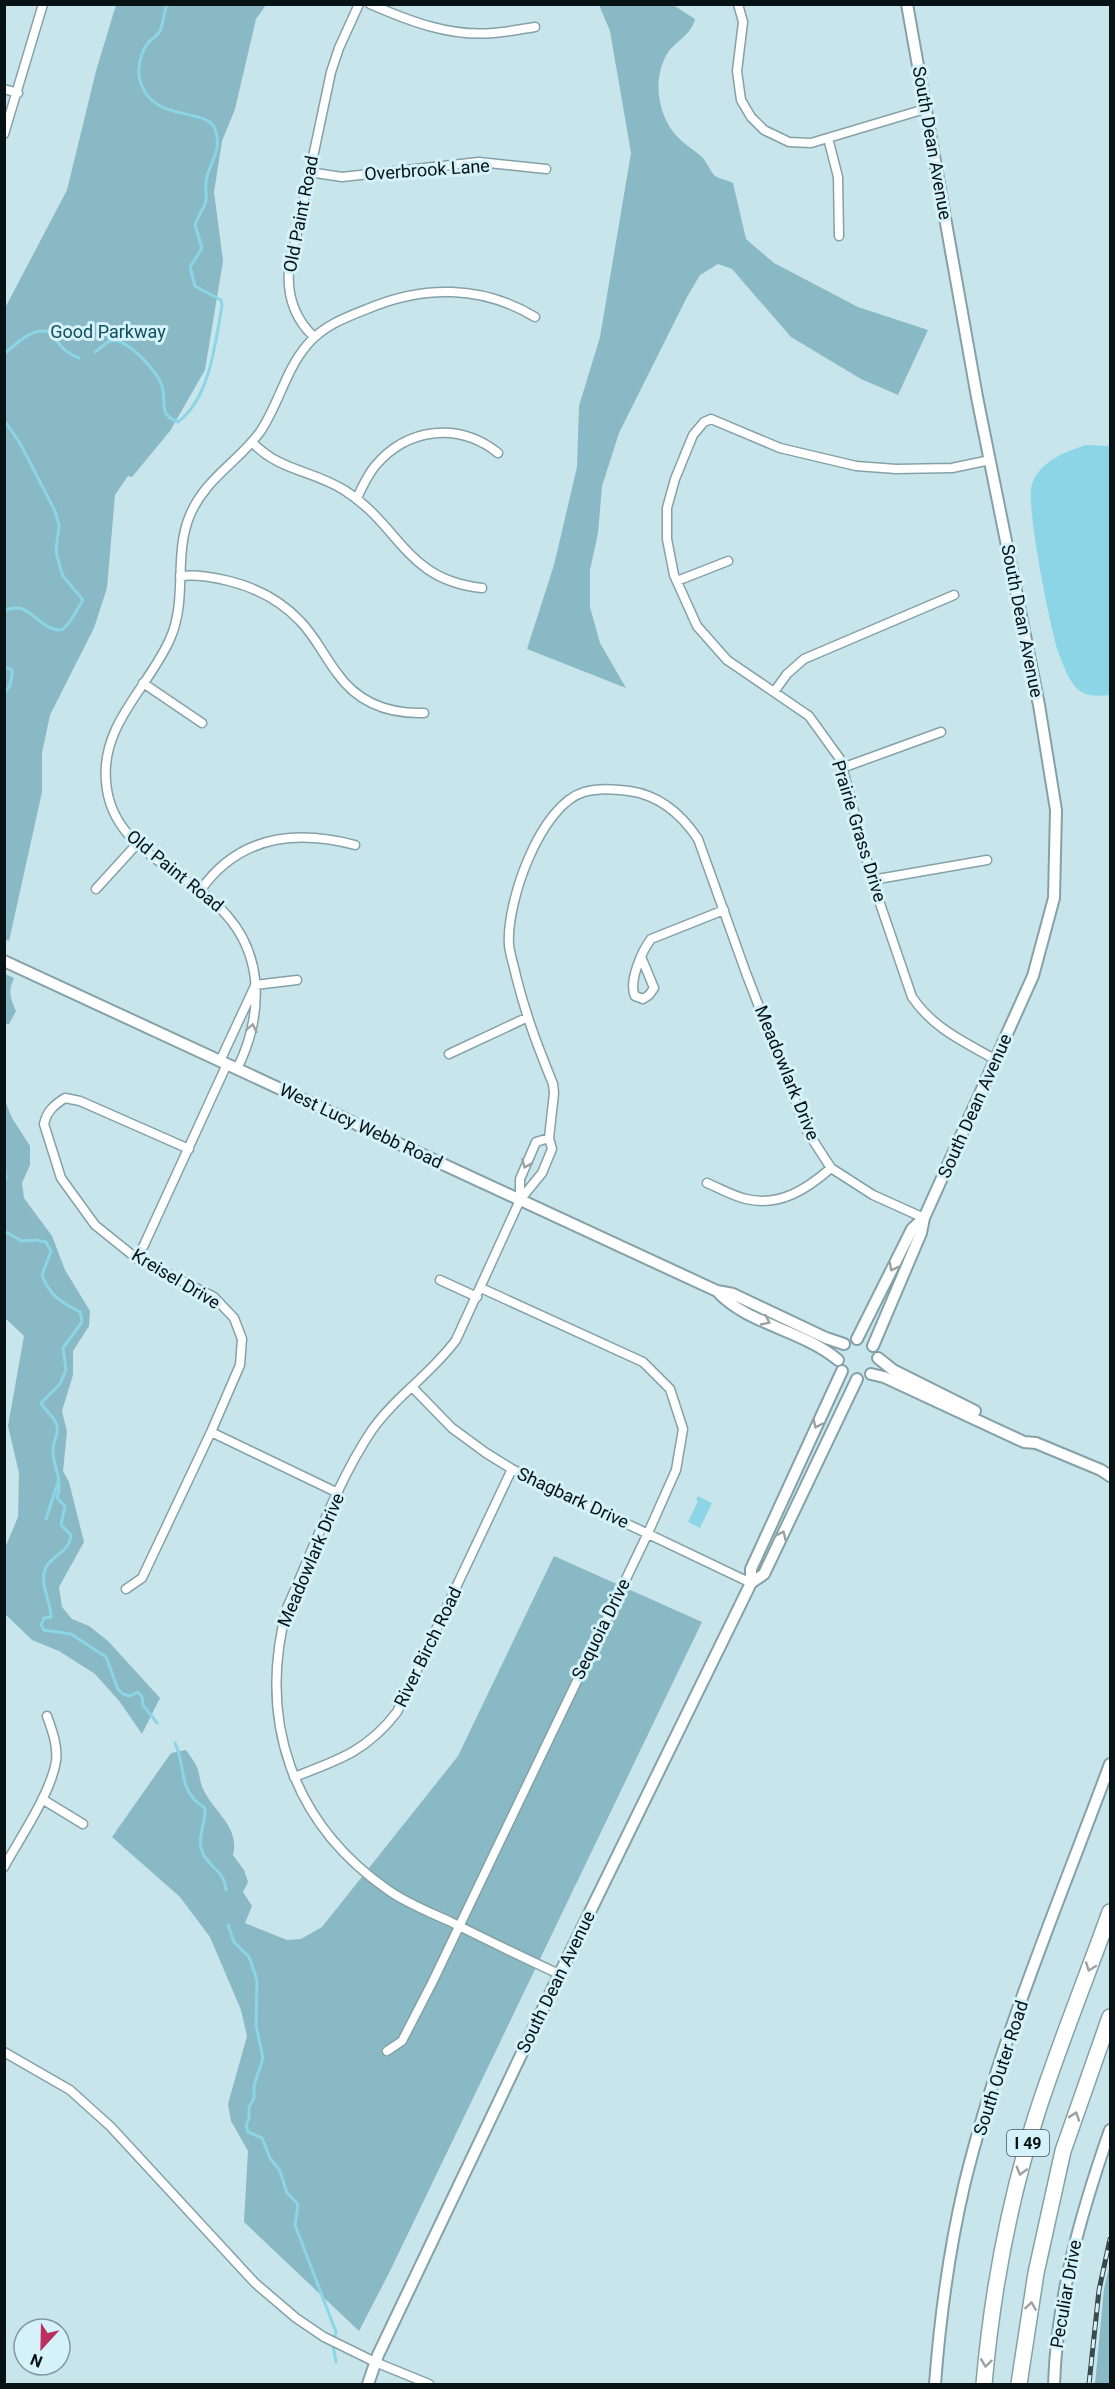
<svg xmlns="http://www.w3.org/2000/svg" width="1115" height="2389" font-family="Roboto,sans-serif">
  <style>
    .green { fill: #88b9c5 }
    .water { fill: #8cd5e6 }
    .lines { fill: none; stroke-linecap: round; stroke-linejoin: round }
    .stream { stroke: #8cd5e6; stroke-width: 3 }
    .minor-casing { stroke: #85a1a8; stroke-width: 11 }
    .tertiary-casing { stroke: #85a1a8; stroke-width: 14 }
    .motorway-casing { stroke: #85a1a8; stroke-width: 18 }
    .minor { stroke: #fff; stroke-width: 8 }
    .tertiary { stroke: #fff; stroke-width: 10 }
    .motorway { stroke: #fff; stroke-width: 15 }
    .rail-casing { stroke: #39494c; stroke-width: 5 }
    .rail { stroke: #d5f2fa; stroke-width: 3; stroke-dasharray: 9; stroke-linecap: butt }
    .oneway { stroke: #9ca0a1 }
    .labels { text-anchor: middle; stroke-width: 6; stroke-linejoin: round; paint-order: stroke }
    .shield { fill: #d5f2fa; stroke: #455559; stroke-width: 1.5 }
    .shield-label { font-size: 16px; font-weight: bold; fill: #071214 }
    .street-label { font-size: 18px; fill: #071214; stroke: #d5f2fa }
    .park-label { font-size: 18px; fill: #0f4f5b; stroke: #d5f2fa }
  </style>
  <rect width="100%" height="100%" fill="#c8e5ec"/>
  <path class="green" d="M 116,5 L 266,5 L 256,19 L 235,109 L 222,141 L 214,192 L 223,261 L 205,370 L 170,431 L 132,477 L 128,476 L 115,495 L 107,588 L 94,628 L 50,715 L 42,753 L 42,792 L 9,941 L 4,939 L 5,308 L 67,190 L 96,71 Z
    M 599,5 L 673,5 L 695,19 C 691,36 675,41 667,54 C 653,78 657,111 674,133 C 682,143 693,149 702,157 C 707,162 710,171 715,176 C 720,179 727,180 733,183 L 746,239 L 774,263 L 858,307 L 928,330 L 898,395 L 861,379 L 791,337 L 732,269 L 718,264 L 700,275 L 687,297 L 619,433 L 602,486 L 598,533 L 590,570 L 590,607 L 600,643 L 626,688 L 527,649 L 554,565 L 577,467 L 579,406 L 600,337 L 631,153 L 610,31 Z
    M 5,974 L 14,978 C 8,991 10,998 16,1011 L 9,1024 L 5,1024 Z
    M 4,1098 L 12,1118 L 30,1146 L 30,1165 L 22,1183 L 24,1198 L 52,1236 L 65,1270 L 90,1311 L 89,1326 L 73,1351 L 73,1375 L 62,1411 L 67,1432 L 63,1471 L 69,1482 L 84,1542 L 59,1587 L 62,1607 L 72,1619 L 89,1626 L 108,1641 L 160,1698 L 142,1734 L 120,1702 L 95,1674 L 59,1651 L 32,1640 L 5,1614 L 5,1548 L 18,1517 L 19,1473 L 8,1426 L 24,1336 L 5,1318 Z
    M 554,1556 L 702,1622 L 390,2271 L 359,2331 L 244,2222 L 248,2151 L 231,2121 L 228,2104 L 247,2036 L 241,2010 L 210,1937 L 180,1897 L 112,1837 L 171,1753 L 186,1750 C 190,1756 196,1763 198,1770 C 200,1776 200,1783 203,1789 C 214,1812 240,1827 233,1855 L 244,1870 L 248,1882 L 243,1892 L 252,1906 L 245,1923 L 287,1940 L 301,1939 L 322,1927 L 458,1756 Z
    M 1110,2264 L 1110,2384 L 1095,2384 L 1104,2289 Z"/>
  <path class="water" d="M 1086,445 L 1110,446 L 1110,695 C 1100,696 1089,697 1080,691 C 1069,683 1062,662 1058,651 C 1050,626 1025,503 1032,484 C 1040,461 1065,452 1086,445 Z
    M 698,1496 L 712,1503 L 700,1528 L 688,1522 L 698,1501 L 696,1500 Z"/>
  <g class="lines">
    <path class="stream" d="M 95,352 C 100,349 105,343 110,341 C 126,336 158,372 162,386 C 167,402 157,414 178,422 C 210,398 215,344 222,306 L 221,300 L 195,286 L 190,267 L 202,248 L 195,225 C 197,217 205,208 206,200 C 207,194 205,188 206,182 C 209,161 223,152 215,129 C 207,108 157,121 143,88 C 140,82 138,77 139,70 C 139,61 143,47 150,41 C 153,38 158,35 160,31 C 163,24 164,13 167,4
      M 4,354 C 17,343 32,327 50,332 C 59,344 65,353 79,358
      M 4,420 L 20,443 L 55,511 L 59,525 L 56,551 L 60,567 L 63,576 L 83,600 L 69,623 L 62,630 C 37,631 31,598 4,611
      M 4,666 L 12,670 C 12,679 11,687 4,693
      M 4,1161 L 6,1179 L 4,1182
      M 4,1231 L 22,1241 L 35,1240 L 46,1242 L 51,1251 L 42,1275 C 49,1295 61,1302 80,1312 L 82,1322 L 63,1348 L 66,1370 L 60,1384 L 41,1403 C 45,1410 51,1414 55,1421 C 61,1432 54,1438 53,1448 C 52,1467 64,1479 57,1498 L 65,1506 L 61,1525 L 71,1535 C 70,1554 47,1556 44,1573 C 41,1587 51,1603 51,1617 L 44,1618 L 41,1625 L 44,1630 L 71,1634 L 106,1657 L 118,1689 L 123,1694 L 130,1696 L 138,1692 L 142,1697 L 143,1705 L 157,1723
      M 46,1519 L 58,1482
      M 175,1743 C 187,1769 177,1791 205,1808 C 206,1822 197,1837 202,1851 C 208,1868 224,1869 226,1890
      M 228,1925 L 234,1942 L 249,1957 L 257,1980 L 256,2025 L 263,2058 L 254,2086 L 254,2098 L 249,2107 L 249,2118 L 246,2125 L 248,2132 L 262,2138 L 270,2158 L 280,2171 L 287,2193 L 298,2204 L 295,2225 L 336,2332 L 333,2345 L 336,2362"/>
    <defs>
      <path id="minor" d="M 370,4 C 409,21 450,37 493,33 C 507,32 521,29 535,27
        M 738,4 L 743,22 L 737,71 L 741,100 L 751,117 L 764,130 L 789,142 L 811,143 L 925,109
        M 4,89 L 18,93
        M 4,134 L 43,4
        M 828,138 L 838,177 L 839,236
        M 309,172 L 342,177 L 479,162 L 546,169
        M 314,337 C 295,319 287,296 289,270 L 331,72 L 339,48 L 359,4
        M 252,442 C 279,471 312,470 344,490 C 401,526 405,580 482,588
        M 990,460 L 952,468 L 896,469 L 856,466 L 780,448 L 711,419 L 704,422 L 693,435 L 675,479 L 667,508 L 667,539 L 674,575 L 697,626 L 727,660 L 809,716 L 840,759 L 873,883 L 912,997 C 934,1029 963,1041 996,1060
        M 357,498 C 362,487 367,476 375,466 C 408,427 459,422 498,453
        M 180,576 C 197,574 213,577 229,581 C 257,588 281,601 300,621 C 315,636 324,656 337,673 C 358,703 389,714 424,713
        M 677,581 L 728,561
        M 143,683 L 202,723
        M 774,692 L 787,674 L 804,659 L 954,595
        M 842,768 L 941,732
        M 872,880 L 987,860
        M 96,889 L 137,844
        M 200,891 C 238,836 294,829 355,845
        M 642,959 L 654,988 L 649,995 L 643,999 L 635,996 C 628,982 642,951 651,939 L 724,910
        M 255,985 L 297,980
        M 449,1054 L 526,1018
        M 220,1061 L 254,988
        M 237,1069 C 251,1041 258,1010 255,979 C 243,872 112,875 106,781 C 101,724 149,687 170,639 C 188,599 173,555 190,515 C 205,479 238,462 260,432 C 279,404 285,371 307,345 C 323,326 344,318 367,309 C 423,285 482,285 535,317
        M 707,1183 C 719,1188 733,1196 746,1199 C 780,1207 807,1189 831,1168
        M 520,1200 L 520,1179 L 536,1142 L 549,1138
        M 136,1258 L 144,1245 L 227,1064
        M 440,1280 L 477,1297
        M 412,1387 L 452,1428 L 486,1453 L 512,1469 L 751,1583
        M 211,1432 L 338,1493
        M 126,1589 L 142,1578 L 211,1432 L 240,1365 L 242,1339 L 234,1318 L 214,1297 L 136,1258 L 95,1225 L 61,1178 L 44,1124 C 47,1111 54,1105 65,1098 L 80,1101 L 189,1149
        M 294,1777 C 339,1760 367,1751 397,1712 L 512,1469
        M 42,1799 L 83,1824
        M 4,1867 C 20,1838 51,1793 56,1761 C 58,1746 52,1730 47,1716
        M 559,1974 C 522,1957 485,1939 449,1921 C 429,1912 406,1903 388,1890 C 292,1823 257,1720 287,1608 C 312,1552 338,1480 372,1430 C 396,1396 431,1374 456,1340 L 520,1200 L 542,1173 L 552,1149 L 549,1138 L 554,1093 L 553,1084 C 538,1047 526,1016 516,976 C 514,966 510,955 509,945 C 506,903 540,805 584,792 C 598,788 615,789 629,791 C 659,795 682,815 698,839 L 746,973 L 807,1131 L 831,1168 L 873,1195 L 924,1218
        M 387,2051 L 402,2041 L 432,1983 L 648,1533 L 676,1470 L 683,1429 L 670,1389 L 643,1362 L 481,1288
        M 4,2052 L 70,2090 L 111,2127 L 255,2283 L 296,2318 L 324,2337 L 375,2362 L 429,2384"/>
      <path id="tertiary" d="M 4,961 L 717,1291 L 733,1294 L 826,1338 L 844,1344
        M 717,1291 C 746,1324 803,1330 838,1360
        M 857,1339 L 912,1229 L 924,1218
        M 873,1346 L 921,1233 L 924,1218 L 1033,976 L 1054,898 L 1056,810 L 1039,705 L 977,397 L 907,4
        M 878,1358 L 893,1370 L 975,1411
        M 871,1374 L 884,1377 L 1024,1442 L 1036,1443 L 1101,1470 L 1110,1476
        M 751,1583 L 764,1574 L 857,1379
        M 368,2384 L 378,2355 L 561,1971 L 751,1583 L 751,1569 L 842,1371
        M 935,2384 C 940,2318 949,2251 964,2186 C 999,2042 1059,1902 1110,1764
        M 1054,2384 C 1057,2296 1081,2213 1110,2130"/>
      <path id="motorway" d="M 984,2384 C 992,2293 1009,2201 1037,2113 C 1059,2045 1086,1979 1110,1912
        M 1019,2384 L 1036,2273 L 1063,2151 L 1110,2017"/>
    </defs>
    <use href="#minor" class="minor-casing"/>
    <use href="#tertiary" class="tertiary-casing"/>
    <use href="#motorway" class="motorway-casing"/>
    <use href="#minor" class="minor"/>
    <use href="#tertiary" class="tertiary"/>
    <use href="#motorway" class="motorway"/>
    <defs>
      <path id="rail" d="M 1089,2384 L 1099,2290 L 1110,2239"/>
    </defs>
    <use href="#rail" class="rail-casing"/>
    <use href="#rail" class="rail"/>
  </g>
  <defs><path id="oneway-chevron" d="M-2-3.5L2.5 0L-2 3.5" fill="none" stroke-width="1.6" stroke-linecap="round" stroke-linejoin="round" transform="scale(1.5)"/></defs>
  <g class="oneway">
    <use href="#oneway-chevron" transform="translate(252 1028) rotate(-78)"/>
    <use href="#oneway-chevron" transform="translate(526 1164) rotate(114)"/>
    <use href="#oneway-chevron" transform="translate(893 1267) rotate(117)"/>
    <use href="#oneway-chevron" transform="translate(766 1321) rotate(25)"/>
    <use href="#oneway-chevron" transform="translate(817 1424) rotate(115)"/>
    <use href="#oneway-chevron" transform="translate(782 1535) rotate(-65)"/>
    <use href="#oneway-chevron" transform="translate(1090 1967) rotate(110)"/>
    <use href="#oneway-chevron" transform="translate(1075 2116) rotate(-71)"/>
    <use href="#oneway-chevron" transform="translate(1021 2171) rotate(105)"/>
    <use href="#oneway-chevron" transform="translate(1031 2306) rotate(-81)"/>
    <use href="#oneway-chevron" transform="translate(986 2363) rotate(97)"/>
  </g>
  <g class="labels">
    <rect class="shield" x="1007" y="2130" width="42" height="26" rx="4.5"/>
    <g class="shield-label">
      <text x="1028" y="2149">I 49</text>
    </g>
    <g class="street-label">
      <text transform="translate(932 143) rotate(80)" y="6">South Dean Avenue</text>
      <text transform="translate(427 170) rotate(-4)" y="6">Overbrook Lane</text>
      <text transform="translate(301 214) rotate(-79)" y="6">Old Paint Road</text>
      <text transform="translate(1022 621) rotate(79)" y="6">South Dean Avenue</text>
      <text transform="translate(859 831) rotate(73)" y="6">Prairie Grass Drive</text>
      <text transform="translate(175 871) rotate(39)" y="6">Old Paint Road</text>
      <text transform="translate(787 1073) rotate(68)" y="6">Meadowlark Drive</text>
      <text transform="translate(975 1106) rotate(-66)" y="6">South Dean Avenue</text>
      <text transform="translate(361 1126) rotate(25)" y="6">West Lucy Webb Road</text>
      <text transform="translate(176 1279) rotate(31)" y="6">Kreisel Drive</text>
      <text transform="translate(573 1498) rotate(25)" y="6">Shagbark Drive</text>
      <text transform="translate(311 1560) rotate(-67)" y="6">Meadowlark Drive</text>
      <text transform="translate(601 1629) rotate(-64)" y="6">Sequoia Drive</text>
      <text transform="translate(428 1647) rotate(-64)" y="6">River Birch Road</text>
      <text transform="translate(556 1982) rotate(-64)" y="6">South Dean Avenue</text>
      <text transform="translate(1001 2068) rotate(-72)" y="6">South Outer Road</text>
      <text transform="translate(1066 2294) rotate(-80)" y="6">Peculiar Drive</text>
    </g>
    <g class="park-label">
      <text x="108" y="338">Good Parkway</text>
    </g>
  </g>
  <rect width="1115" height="2389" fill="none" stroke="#071214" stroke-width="12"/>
  <g transform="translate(42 2347) rotate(202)"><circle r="28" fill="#d5f2fa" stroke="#83989e" stroke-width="1.5"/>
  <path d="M0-4.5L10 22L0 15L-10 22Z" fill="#bc2f61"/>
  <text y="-9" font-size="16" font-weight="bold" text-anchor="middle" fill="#071214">N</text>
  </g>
</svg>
